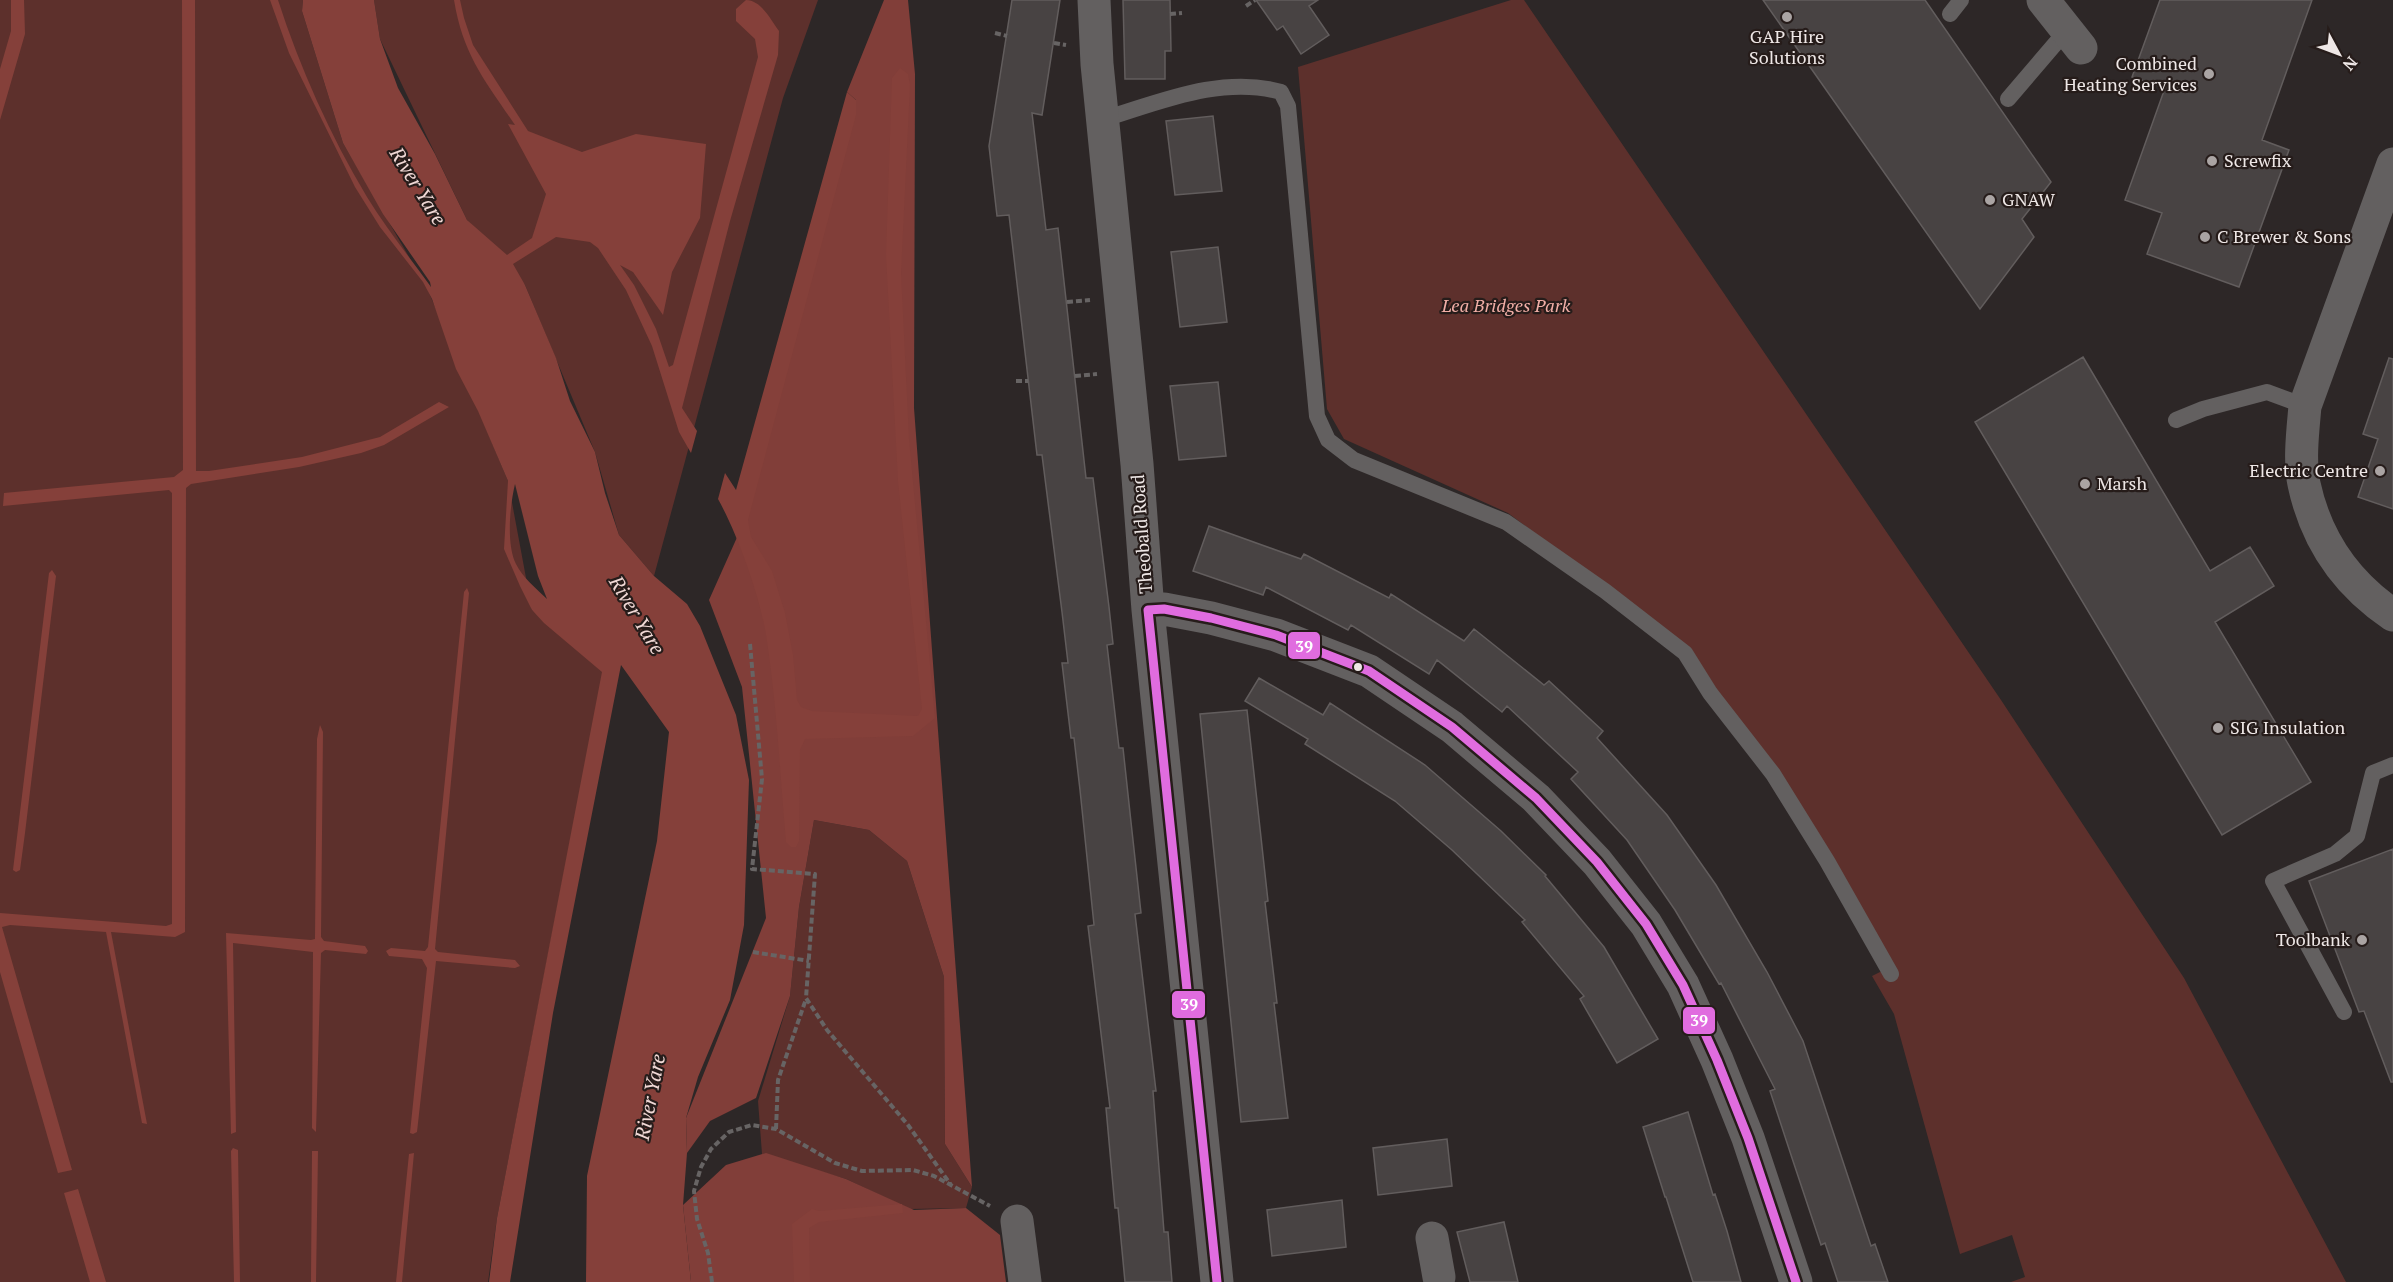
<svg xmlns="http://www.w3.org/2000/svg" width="2393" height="1282" font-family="'PT Serif',serif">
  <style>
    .green { fill: #5d302c }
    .forest { fill: #813e39 }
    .water { fill: #85403a; fill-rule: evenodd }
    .building { fill: #484343; stroke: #625d5d; stroke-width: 1.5 }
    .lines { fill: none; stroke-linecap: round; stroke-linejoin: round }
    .path { stroke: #676464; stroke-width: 4; stroke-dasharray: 6 3; stroke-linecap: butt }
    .lane { stroke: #636060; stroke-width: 16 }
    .street { stroke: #636060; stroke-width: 33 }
    .bus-1-casing { stroke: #261c1a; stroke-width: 14 }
    .bus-1 { stroke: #e06cdf; stroke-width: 9 }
    .poi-dot { fill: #aaa4a3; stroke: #261c1a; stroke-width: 2 }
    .bus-dot { fill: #eee7e6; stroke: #261c1a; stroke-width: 2 }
    .labels { text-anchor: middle; stroke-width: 4.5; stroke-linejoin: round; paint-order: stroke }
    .poi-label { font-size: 18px; fill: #eee7e6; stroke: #261c1a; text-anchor: start }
    .park-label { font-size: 18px; font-style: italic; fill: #f1aea6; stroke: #261c1a }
    .street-label { font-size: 18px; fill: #eee7e6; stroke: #261c1a }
    .water-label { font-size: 20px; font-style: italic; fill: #f0d8d5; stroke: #261c1a }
    .line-badge { stroke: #261c1a; stroke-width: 2 }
    .badge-label { font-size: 16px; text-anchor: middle; font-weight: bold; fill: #fff }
  </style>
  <rect width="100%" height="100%" fill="#2d2727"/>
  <path class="green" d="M 0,0 L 303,0 L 302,11 L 343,143 L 427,288 L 508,481 L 532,610 L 603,672 L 497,1218 L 488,1282 L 0,1282 Z
    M 374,0 L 818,0 L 783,98 L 654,576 L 619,535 L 595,452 L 525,285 L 467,220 L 380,39 Z
    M 1511,0 L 1524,0 L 2001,700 L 2184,978 L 2346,1282 L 2011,1282 L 2025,1277 L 2012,1235 L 1960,1254 L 1894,1014 L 1872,976 L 1890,967 L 1676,639 L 1508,513 L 1344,439 L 1327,409 L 1298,67 Z
    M 814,820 L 869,830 L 907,861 L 944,977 L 945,1144 L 972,1187 L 966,1208 L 910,1209 L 846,1179 L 762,1154 L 758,1101 L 790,996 L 799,907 Z"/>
  <path class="forest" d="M 884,0 L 908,0 L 915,74 L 914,408 L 972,1187 L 945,1144 L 944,977 L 907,861 L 869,830 L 814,820 L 799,907 L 790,996 L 756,1098 L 710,1121 L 687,1153 L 686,1118 L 766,918 L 742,687 L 709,600 L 743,524 L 856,100 L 847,92 Z
    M 766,1153 L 846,1179 L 914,1210 L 966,1208 L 1000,1235 L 1006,1282 L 691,1282 L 683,1205 L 726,1165 Z"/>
  <path class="water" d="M 11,0 L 24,0 L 25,34 L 0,120 L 0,69 L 11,31 Z
    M 182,0 L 195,0 L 196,471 L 209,471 L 302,457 L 380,437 L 439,402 L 449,407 L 384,445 L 361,453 L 299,467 L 191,484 L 186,488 L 185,932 L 175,937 L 111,932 L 147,1124 L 142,1123 L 106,932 L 10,925 L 2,927 L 72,1170 L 58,1173 L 0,972 L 0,913 L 166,926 L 172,924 L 172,493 L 169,490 L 3,506 L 4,493 L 174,477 L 183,470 Z
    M 270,0 L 278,0 C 300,68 330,135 367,197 C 386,228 410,258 431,287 L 430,282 L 383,214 L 343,143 L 302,11 L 303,0 L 374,0 L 380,39 L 398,88 L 435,154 L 467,220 L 507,255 L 532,238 L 546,194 L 508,124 L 515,125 C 485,81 463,55 454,0 L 460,0 L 464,18 L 473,45 L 528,131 L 582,152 L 636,134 L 706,144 L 700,218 L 672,272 L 663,315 L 633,272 L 620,265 L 634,285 L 656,329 L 669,367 L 673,365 L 758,57 L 755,39 L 736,21 L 736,9 L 746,0 C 761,0 771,20 779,31 L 778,55 L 730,221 L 682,408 L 697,431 L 691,453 L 679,432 L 652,346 L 626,290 L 598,248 L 590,242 L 556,237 L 513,264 L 525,285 L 556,358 L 570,401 L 595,452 L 605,493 L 619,535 L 654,576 L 687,604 L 700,626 L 736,715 L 749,780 L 744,925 L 730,1000 L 698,1077 L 686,1118 L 687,1153 L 683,1205 L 691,1282 L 586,1282 L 587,1176 L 657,841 L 669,732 L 621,665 L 553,1013 L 510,1282 L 489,1282 L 497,1218 L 602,672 L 544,623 L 532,610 L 520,586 L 504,549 L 508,481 L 478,411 L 456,369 L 432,299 L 423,282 L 380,227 L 355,187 L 289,53 ZM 515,484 L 538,576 L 547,599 C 537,589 522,577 516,564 C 506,544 510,505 515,484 Z
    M 900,68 L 908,74 L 910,85 L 901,273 L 909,439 L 935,718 L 913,736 L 805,739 L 800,750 L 799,841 L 796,847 L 791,847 L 786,842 C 780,775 777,707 767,641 C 761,599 739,537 718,499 L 725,473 L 736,490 L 847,92 L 856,100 L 856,115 L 748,520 L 751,537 L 772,571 L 785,613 L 793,655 L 797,700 L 801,707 L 812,711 L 918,716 L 922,709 L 898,481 L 886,255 L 892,78 Z
    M 52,570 L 56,576 L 25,833 L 20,870 L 16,872 L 13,870 L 49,573 Z
    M 467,588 L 469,593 L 435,949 L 438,952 L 515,960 L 520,966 L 515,968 L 436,961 L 417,1132 L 413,1134 L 410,1133 L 427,968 L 422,959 L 389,956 L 386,951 L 391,948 L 425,951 L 428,947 L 464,592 Z
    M 320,725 L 323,732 L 321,937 L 324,941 L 365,946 L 368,951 L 366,954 L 325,950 L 321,953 L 316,1132 L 312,1128 L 313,952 L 233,943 L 236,1132 L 231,1134 L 226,933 L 311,940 L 315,939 L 317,739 Z
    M 233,1148 L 238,1150 L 240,1282 L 234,1282 L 231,1151 Z
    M 312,1151 L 318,1151 L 316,1282 L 311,1282 Z
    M 414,1153 L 402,1282 L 396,1282 L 409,1154 Z
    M 78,1189 L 106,1282 L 90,1282 L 64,1193 Z
    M 902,1204 L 903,1213 L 819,1222 L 809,1228 L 810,1282 L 794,1282 L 792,1224 L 812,1209 L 819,1211 Z"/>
  <path class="building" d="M 1012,0 L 1060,0 L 1042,115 L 1032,113 L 1046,230 L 1058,228 L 1086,478 L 1093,478 L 1109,607 L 1113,644 L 1107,645 L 1119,748 L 1123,748 L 1131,822 L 1141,913 L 1135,914 L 1156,1091 L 1153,1091 L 1159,1168 L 1164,1232 L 1168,1232 L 1172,1282 L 1125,1282 L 1118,1208 L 1115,1208 L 1106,1108 L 1110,1108 L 1088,926 L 1094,925 L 1080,790 L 1074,738 L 1071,738 L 1062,663 L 1068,663 L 1062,612 L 1042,455 L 1037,455 L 1009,215 L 997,216 L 989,146 Z
    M 1123,0 L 1170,0 L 1171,51 L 1165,51 L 1165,79 L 1125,79 Z
    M 1256,0 L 1318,0 L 1309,6 L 1329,35 L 1301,54 L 1283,26 L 1277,30 Z
    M 1763,0 L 1925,0 L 2051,182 L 2022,219 L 2034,237 L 1980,309 Z
    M 2160,0 L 2312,0 L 2262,140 L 2289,150 L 2239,287 L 2147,254 L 2162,213 L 2125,200 L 2165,88 L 2132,77 Z
    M 1213,116 L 1222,191 L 1175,195 L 1166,121 Z
    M 1218,247 L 1227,322 L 1180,327 L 1171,252 Z
    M 2083,357 L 2210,571 L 2250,547 L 2274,586 L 2215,622 L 2311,782 L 2222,835 L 1975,422 Z
    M 2389,358 L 2393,359 L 2393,509 L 2358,497 L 2378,439 L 2363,434 Z
    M 1218,382 L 1226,456 L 1179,460 L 1170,386 Z
    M 1209,526 L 1301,559 L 1304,554 L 1389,598 L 1391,594 L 1464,641 L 1474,629 L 1544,685 L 1549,681 L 1603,731 L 1597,738 L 1667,815 L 1716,885 L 1767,972 L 1803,1041 L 1871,1246 L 1875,1244 L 1888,1282 L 1838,1282 L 1825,1243 L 1821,1245 L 1793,1161 L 1770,1091 L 1775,1089 L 1721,983 L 1719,984 L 1675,910 L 1627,840 L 1571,779 L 1578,772 L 1507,706 L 1502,712 L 1437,660 L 1429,674 L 1351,625 L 1348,630 L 1266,587 L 1263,595 L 1193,571 Z
    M 1259,678 L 1323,715 L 1330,703 L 1425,765 L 1501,831 L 1546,875 L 1545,876 L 1604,947 L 1658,1039 L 1617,1063 L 1580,999 L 1584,996 L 1522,922 L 1525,920 L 1452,850 L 1395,801 L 1305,744 L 1308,739 L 1245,701 Z
    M 1247,710 L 1268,901 L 1265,902 L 1277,1003 L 1274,1003 L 1288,1118 L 1241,1122 L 1200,714 Z
    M 2393,849 L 2393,1082 L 2391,1082 L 2364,1011 L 2359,1012 L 2309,881 Z
    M 1688,1112 L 1713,1195 L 1715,1194 L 1727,1231 L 1741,1282 L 1693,1282 L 1666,1197 L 1665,1197 L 1643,1127 Z
    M 1447,1139 L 1452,1186 L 1378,1195 L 1373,1148 Z
    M 1342,1200 L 1346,1247 L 1272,1256 L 1267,1210 Z
    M 1504,1222 L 1518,1282 L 1470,1282 L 1457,1232 Z"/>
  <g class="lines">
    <path class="path" d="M 1246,6 L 1255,0
      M 1170,14 L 1182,13
      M 995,33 L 1007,36
      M 1054,43 L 1066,45
      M 1067,302 L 1090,300
      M 1075,376 L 1097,374
      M 1016,381 L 1028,381
      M 750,644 L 762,779 L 752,869 L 815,874 L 806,998 L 827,1030 L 908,1125 L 951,1185
      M 753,952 L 809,961
      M 776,1129 L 778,1080 L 806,999
      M 712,1282 L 708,1253 L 697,1219 L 694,1191 L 701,1167 L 711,1149 L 729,1132 L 752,1125 L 776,1129 L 835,1163 L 862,1171 L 913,1170 L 934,1176 L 990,1206"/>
    <path class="lane" d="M 1950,14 L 1961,0
      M 2008,99 L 2067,30
      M 1104,119 C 1160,102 1222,75 1281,92 L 1288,106 L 1317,416 L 1328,440 L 1354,460 L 1506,522 L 1605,591 L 1685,653 L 1710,693 L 1773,774 L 1827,861 L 1891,974
      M 2176,420 L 2203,409 L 2267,392 L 2305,406
      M 2344,1012 L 2273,881 L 2335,854 L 2357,836 L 2373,773 L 2393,765"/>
    <path class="street" d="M 1094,0 L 1097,64 L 1137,464 L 1148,610 L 1217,1282
      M 2043,0 L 2081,48
      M 2393,164 L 2305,406 C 2303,429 2299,461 2304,484 C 2316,540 2347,584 2393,615
      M 1148,610 L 1164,609 L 1211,618 L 1276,635 L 1369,671 L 1452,727 L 1536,798 L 1597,862 L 1646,924 L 1683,985 L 1717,1060 L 1748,1138 L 1796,1282
      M 1017,1221 L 1025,1282
      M 1432,1238 L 1439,1277"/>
    <defs>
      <path id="bus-1" d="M 1217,1282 L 1148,610 L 1164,609 L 1211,618 L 1276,635 L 1369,671 L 1452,727 L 1536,798 L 1597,862 L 1646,924 L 1683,985 L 1717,1060 L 1748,1138 L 1796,1282"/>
    </defs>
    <use href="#bus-1" class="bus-1-casing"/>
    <use href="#bus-1" class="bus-1"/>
  </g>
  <g class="poi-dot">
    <circle cx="1787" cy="17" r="6"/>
    <circle cx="2209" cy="74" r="6"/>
    <circle cx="2212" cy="161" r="6"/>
    <circle cx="1990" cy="200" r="6"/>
    <circle cx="2205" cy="237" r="6"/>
    <circle cx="2380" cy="471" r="6"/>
    <circle cx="2085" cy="484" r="6"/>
    <circle cx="2218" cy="728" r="6"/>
    <circle cx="2362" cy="940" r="6"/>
  </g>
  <circle class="bus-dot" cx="1358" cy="667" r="5"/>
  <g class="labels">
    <g class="poi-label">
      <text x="1787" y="43" text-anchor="middle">GAP Hire<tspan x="1787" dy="21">Solutions</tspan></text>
      <text x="2197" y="70" text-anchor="end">Combined<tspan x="2197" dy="21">Heating Services</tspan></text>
      <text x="2224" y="167">Screwfix</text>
      <text x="2002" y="206">GNAW</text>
      <text x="2217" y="243">C Brewer &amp; Sons</text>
      <text x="2368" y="477" text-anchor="end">Electric Centre</text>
      <text x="2097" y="490">Marsh</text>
      <text x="2230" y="734">SIG Insulation</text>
      <text x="2350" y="946" text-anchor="end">Toolbank</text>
    </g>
    <g class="park-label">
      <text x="1506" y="312">Lea Bridges Park</text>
    </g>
    <g class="street-label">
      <text transform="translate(1142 534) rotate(-94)" y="6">Theobald Road</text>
    </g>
    <g class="water-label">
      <text transform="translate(418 186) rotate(58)" y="7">River Yare</text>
      <text transform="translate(637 615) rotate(59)" y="7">River Yare</text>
      <text transform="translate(650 1097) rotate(-79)" y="7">River Yare</text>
    </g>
  </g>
  <g class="line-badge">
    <rect x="1287" y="631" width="34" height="29" rx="6" fill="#e06cdf"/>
    <rect x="1171" y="990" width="35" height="29" rx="6" fill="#e06cdf"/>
    <rect x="1682" y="1006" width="34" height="29" rx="6" fill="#e06cdf"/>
  </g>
  <g class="badge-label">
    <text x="1304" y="652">39</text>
    <text x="1189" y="1010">39</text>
    <text x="1699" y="1026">39</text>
  </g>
  <g transform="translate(2339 54) rotate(131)" stroke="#261c1a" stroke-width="4.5" paint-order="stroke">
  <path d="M0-4.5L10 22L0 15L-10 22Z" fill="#eee7e6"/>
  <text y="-9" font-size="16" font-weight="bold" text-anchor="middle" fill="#eee7e6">N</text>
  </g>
</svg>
